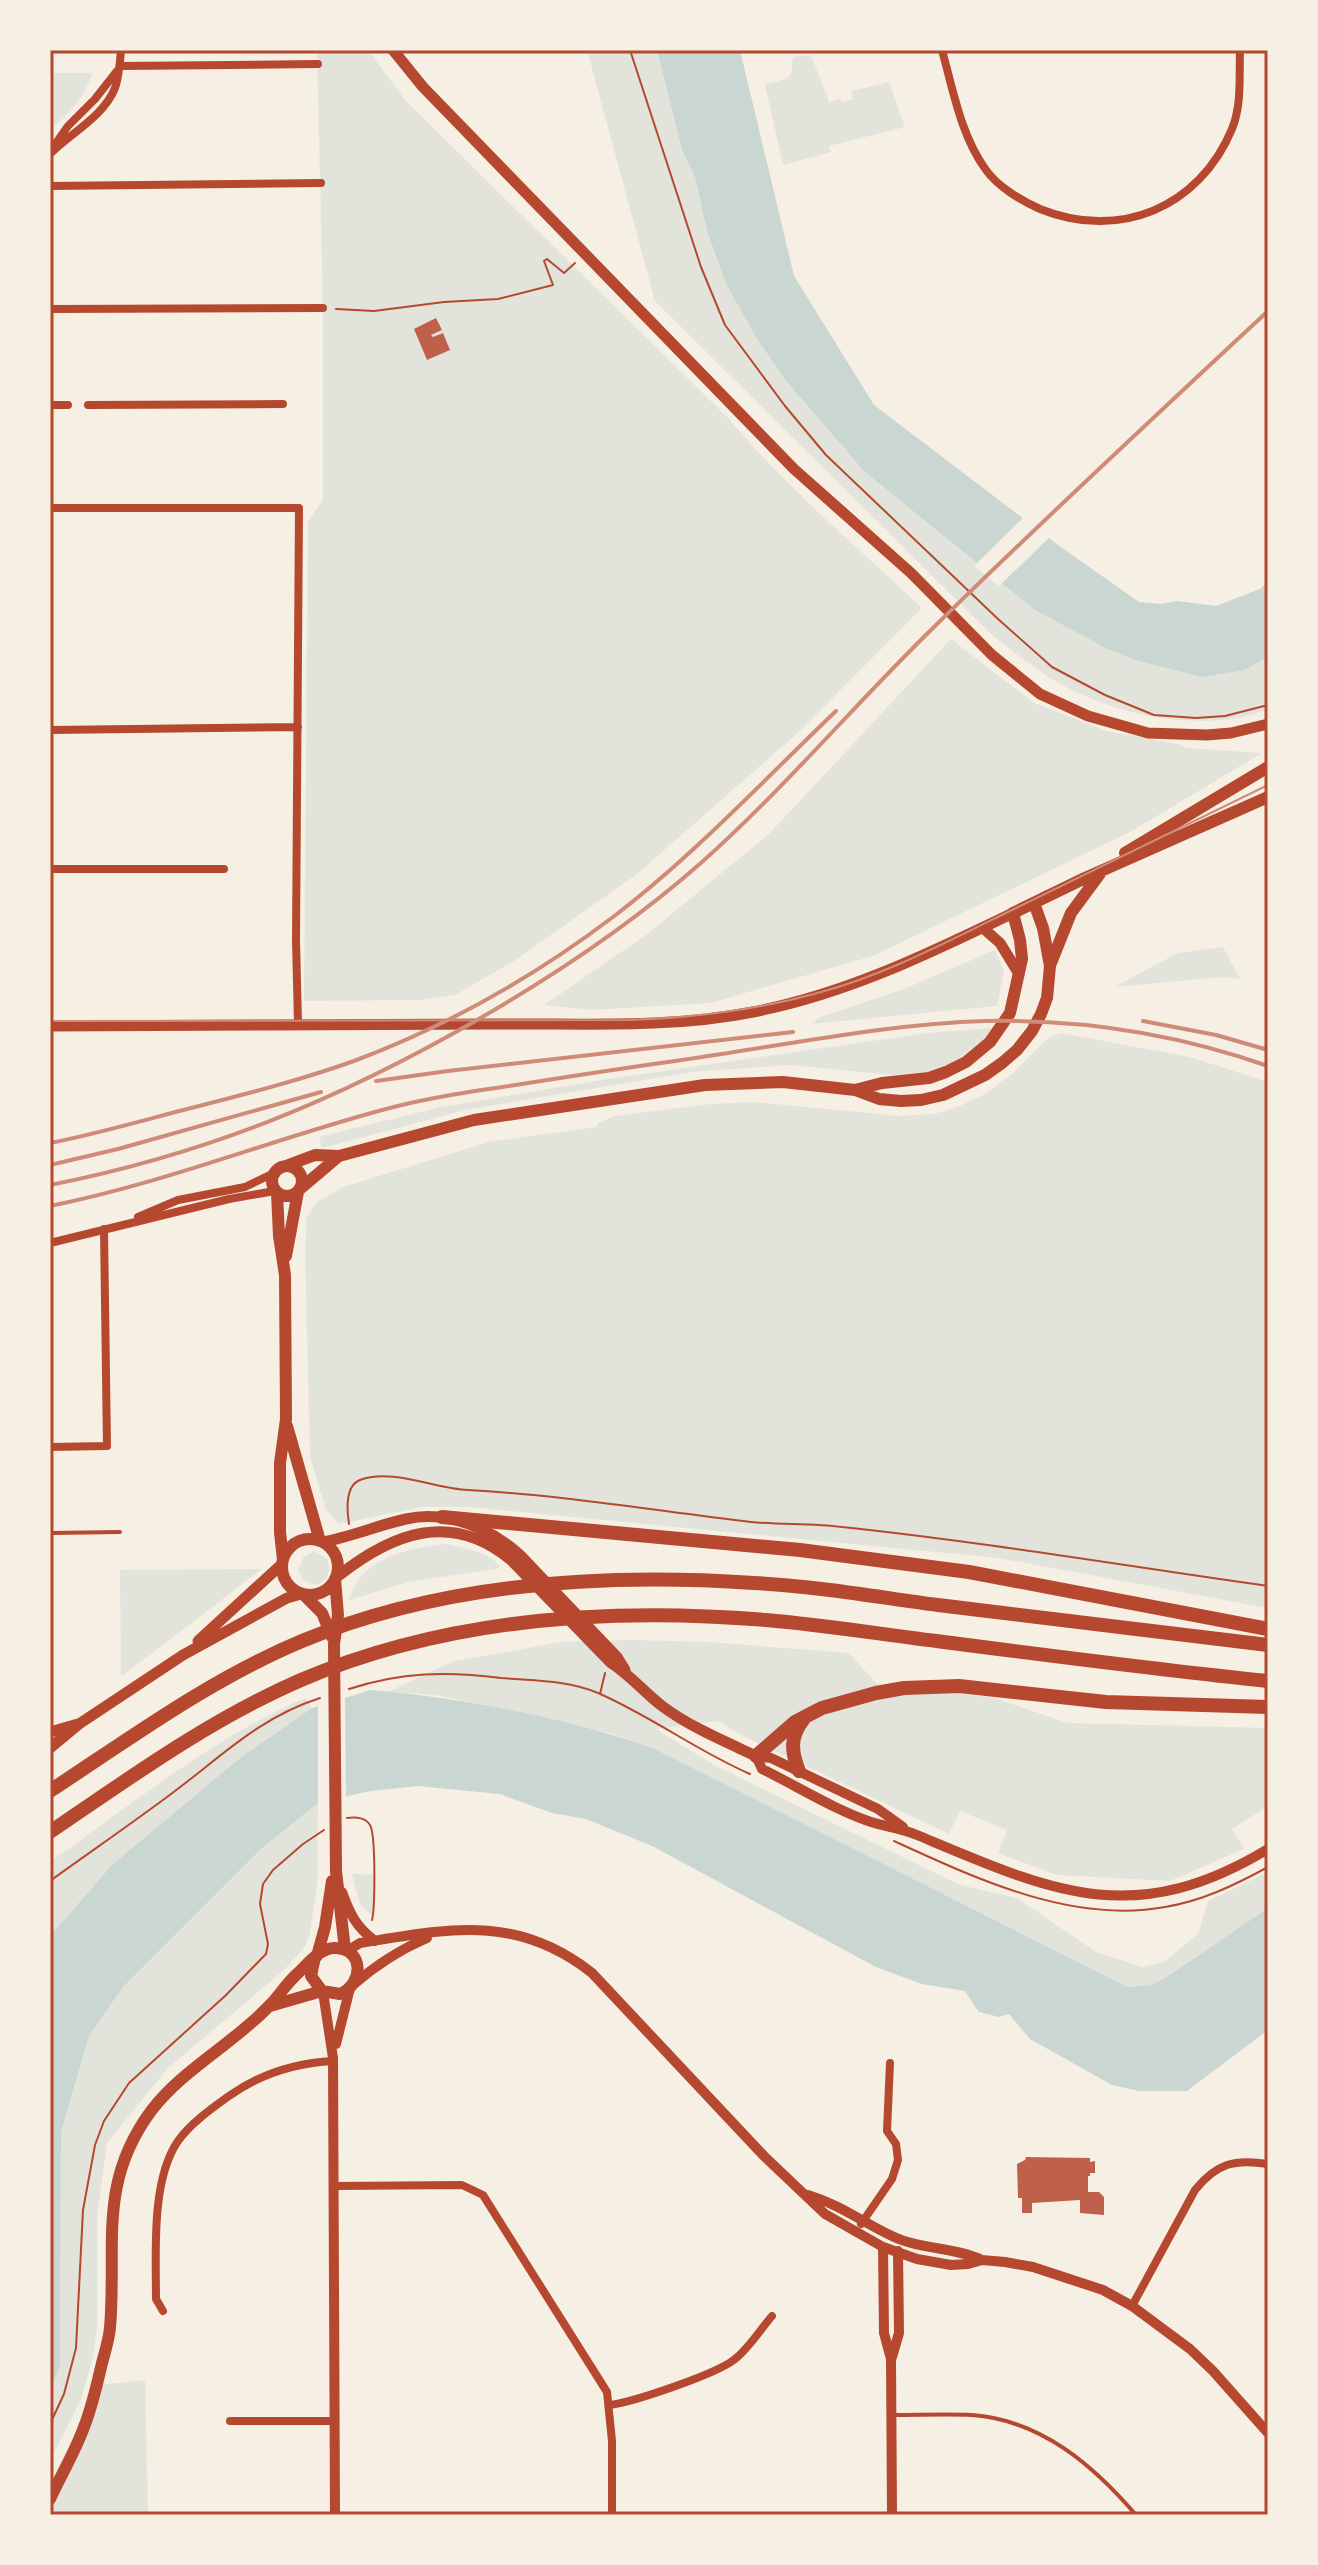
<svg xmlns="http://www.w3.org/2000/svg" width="1318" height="2565" font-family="Rubik,sans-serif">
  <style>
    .green { fill: #e2e4dc }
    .water { fill: #c9d6d2 }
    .pier { fill: #f6efe4 }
    .building { fill: #bf614a }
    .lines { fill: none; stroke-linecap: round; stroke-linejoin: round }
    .path { stroke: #b5482f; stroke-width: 2 }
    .service { stroke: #b5482f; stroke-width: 4 }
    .minor { stroke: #b5482f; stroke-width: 8 }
    .tertiary { stroke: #b5482f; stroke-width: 10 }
    .secondary { stroke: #b5482f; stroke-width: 11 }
    .primary { stroke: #b5482f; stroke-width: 12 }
    .motorway { stroke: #b5482f; stroke-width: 14 }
    .tram { stroke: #cf8b77; stroke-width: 2 }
    .rail { stroke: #cf8b77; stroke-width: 4 }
    .neatline { fill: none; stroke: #b5482f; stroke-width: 3 }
  </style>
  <rect width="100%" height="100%" fill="#f6efe4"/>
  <path class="green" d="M 317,50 L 368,50 L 406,101 L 728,418 C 786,487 856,546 922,608 L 801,730 L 637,874 L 514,961 L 455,995 L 420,1000 L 304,1001 L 308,521 L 323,500 L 323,308 Z
    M 587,50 L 657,50 L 682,150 L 695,177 L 707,231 L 726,284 L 757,339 L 787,382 L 864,471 L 1245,670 L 1268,657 L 1268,710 C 1256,713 1244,718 1232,719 C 1164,727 1094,708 1038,670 C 1022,659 1008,647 993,636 L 655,301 Z
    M 811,55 L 829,102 L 840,99 L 843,102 L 853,99 L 852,91 L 889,82 L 905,127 L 829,146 L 831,152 L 783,165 L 765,84 C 775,81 791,81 792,70 C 793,58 789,68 794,57 Z
    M 50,73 L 92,73 C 86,95 69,116 50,129 Z
    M 951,639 L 1034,703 L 1107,731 L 1183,745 L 1185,748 L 1262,753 L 1132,831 L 873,956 L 710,1003 L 591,1010 L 544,1005 L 646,935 L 769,834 Z
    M 1223,947 L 1240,979 L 1223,977 L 1114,987 L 1178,953 Z
    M 995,950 L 1004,971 L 997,1006 L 811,1024 L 821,1017 L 904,989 Z
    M 992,1028 L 984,1040 L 952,1063 L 925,1072 L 892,1075 L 790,1065 L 692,1072 L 465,1110 L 322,1148 L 319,1137 L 441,1107 L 602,1080 L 927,1033 Z
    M 1061,1033 L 1190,1057 L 1268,1082 L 1268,1608 L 998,1558 L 469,1507 L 422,1507 L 339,1524 L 326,1510 L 310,1457 L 305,1249 L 307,1217 L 317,1202 L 343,1187 L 489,1142 L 597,1127 L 598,1123 L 614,1116 L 711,1104 L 754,1102 L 900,1116 L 934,1114 L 960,1106 L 985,1094 L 1013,1073 L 1048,1038 Z
    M 445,1544 C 462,1548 492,1551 500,1568 L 409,1582 L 349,1600 C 362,1557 405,1549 445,1544 Z
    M 314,1551 L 326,1558 C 332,1569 329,1581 316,1585 L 303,1580 L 298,1571 L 303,1558 Z
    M 262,1569 L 121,1677 L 120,1570 Z
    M 632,1640 L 708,1642 L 849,1653 L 877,1684 L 907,1693 L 945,1692 L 994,1698 L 1068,1723 L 1268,1728 L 1268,1806 L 1232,1829 L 1244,1849 L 1170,1881 L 1057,1875 L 998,1853 L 1007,1830 L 960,1811 L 949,1834 L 739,1734 L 718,1721 L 655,1729 L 716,1766 L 960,1885 L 1017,1898 L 1096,1952 L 1142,1967 L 1164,1962 L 1198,1934 L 1208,1901 L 1268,1872 L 1268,1908 L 1168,1976 L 1152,1985 L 1128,1987 L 653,1748 L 610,1733 L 436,1695 L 388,1692 L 451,1662 L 561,1642 Z
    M 305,1698 L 312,1708 L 240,1758 L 112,1865 L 50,1936 L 50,1862 C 132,1804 213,1738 305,1698 Z
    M 318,1803 L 317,1887 L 310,1933 L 305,1947 L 284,1970 L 167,2069 L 107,2143 L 97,2216 L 97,2328 L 93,2357 L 81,2399 L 50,2461 L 50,2391 L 60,2366 L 61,2132 L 89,2036 L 123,1987 L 262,1848 Z
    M 352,1874 L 374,1875 L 373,1917 L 360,1904 Z
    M 145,2380 L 148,2515 L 50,2515 L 50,2497 L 97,2385 Z"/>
  <path class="water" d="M 657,50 L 740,50 L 794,276 L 874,405 L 1058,545 L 1139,602 L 1161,604 L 1177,601 L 1216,606 L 1260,589 L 1268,582 L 1268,657 L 1245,670 L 1202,677 L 1135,660 L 1108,649 L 1035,610 L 864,471 L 787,382 L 757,339 L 726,284 L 707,231 L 695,177 L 682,150 Z
    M 371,1690 C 463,1698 566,1718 653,1748 L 1128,1987 L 1152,1985 L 1168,1976 L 1268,1908 L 1268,2030 L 1187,2091 L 1139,2091 L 1112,2085 L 1030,2039 L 1009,2014 L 999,2017 L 979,2012 L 965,1991 L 922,1984 L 876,1967 L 652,1846 L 586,1819 L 552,1813 L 500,1794 L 418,1786 L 370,1791 L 318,1803 L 262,1848 L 123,1987 L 89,2036 L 61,2132 L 60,2366 L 50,2391 L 50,1936 L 112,1865 L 240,1758 L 312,1708 Z"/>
  <path class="pier" d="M 1026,515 L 1052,535 L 999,586 L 974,566 Z
    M 345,1693 L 346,1801 L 318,1808 L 318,1701 Z"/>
  <path class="building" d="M 436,318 L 442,330 L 431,335 L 433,337 L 443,333 L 450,350 L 427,360 L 414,329 Z
    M 1026,2157 L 1090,2158 L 1090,2162 L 1095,2161 L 1095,2173 L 1090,2173 L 1090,2176 L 1088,2176 L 1088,2192 L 1099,2192 L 1104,2197 L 1104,2215 L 1080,2213 L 1080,2200 L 1032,2203 L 1032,2213 L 1022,2213 L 1022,2198 L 1018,2198 L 1017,2164 L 1025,2160 Z"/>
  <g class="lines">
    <path class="path" d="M 630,50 L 701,267 L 725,325 L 785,406 L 826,455 L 998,619 L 1052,667 L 1105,695 L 1154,715 L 1196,718 L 1225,716 L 1268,705
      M 336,309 L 374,311 L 444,302 L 498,299 L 553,285 L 544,261 L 547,259 L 564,273 L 575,263
      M 349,1524 C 347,1511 345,1486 360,1480 C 392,1468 436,1489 468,1490 C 563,1495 657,1511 751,1522 C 781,1525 812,1523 842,1527 C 984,1542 1126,1566 1268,1586
      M 349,1689 C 401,1672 447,1671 501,1678 C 535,1681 566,1680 598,1693 C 651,1716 697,1751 750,1774
      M 600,1694 L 605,1673
      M 347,1818 C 356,1817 365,1817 370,1825 C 376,1835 375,1908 372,1920
      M 894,1841 C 977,1879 1072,1924 1165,1907 C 1202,1901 1235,1885 1268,1867
      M 50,1881 C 90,1852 131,1824 171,1794 C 221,1757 258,1718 320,1698
      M 50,2424 L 64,2394 L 76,2348 L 83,2210 L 95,2145 L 104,2121 L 129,2083 L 225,1996 L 266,1954 L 268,1944 L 260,1904 L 263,1884 L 273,1870 L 303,1844 L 324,1830"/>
    <path class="service" d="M 50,1533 L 120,1532
      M 892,2415 C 919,2415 946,2414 972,2415 C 1041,2420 1093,2465 1136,2515"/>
    <path class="minor" d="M 942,50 C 953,90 961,136 986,170 C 998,187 1022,201 1040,209 C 1119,241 1199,208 1232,129 C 1242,105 1239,76 1240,50
      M 120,66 L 318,64
      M 54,146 L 68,126 L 95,99 L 117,71
      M 51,153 C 71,133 104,116 115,88 C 119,77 120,62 121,50
      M 50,186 L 321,183
      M 50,309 L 323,308
      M 50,405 L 68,405
      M 88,405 L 283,404
      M 50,508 L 299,508 L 296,940 L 298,1024
      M 50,730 L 298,727
      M 50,869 L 224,869
      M 138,1217 L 178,1200 L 245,1187 L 274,1173
      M 50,1243 L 229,1199 L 275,1191
      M 50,1447 L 107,1446 L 104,1229
      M 335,2186 L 462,2185 L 483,2195 L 607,2392 L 612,2441 L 612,2515
      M 861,2224 L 892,2179 L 898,2160 L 896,2144 L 887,2131 L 890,2063
      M 1132,2306 L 1195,2190 C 1217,2163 1234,2159 1268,2164
      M 163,2311 L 156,2299 C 156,2253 151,2180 178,2141 C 191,2123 211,2109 229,2096 C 260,2074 295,2063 333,2061
      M 610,2405 C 633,2402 717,2374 735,2359 C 749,2348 760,2330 772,2316
      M 230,2421 L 334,2421"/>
    <path class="tertiary" d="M 756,1756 L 762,1769 C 797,1786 833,1809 871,1822 C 886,1827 902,1828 917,1835 C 1051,1891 1132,1931 1268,1849
      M 756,1756 L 771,1758 L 878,1809 L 903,1827
      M 342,1892 C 350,1914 356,1927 375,1941
      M 347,1951 L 360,1943 C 448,1929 516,1913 592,1973 L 764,2156 L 825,2214 L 883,2247 L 917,2259 L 951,2265 L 968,2264 L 982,2260 L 1005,2262 L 1033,2267 L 1103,2290 L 1132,2306 L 1190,2349 L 1213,2371 L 1268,2433
      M 353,1985 C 376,1965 399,1950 427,1938
      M 323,1992 L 333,2058 L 335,2515
      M 336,2044 L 350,1988
      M 808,2195 C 841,2205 862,2222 892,2236 C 921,2250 955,2247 982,2260
      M 883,2247 L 884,2333 L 891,2359 L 892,2515
      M 892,2357 L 899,2333 L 898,2251"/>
    <path class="secondary" d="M 393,50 L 423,87 L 794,469 L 911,573 L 992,655 L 1040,694 L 1088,716 L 1148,733 L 1207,735 L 1231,733 L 1268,724
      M 983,928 L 1000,943 L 1019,974
      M 50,1026 C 198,1025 345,1025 493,1024 C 579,1023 668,1029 753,1012 C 846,994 928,954 1013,913
      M 322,1542 C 351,1537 378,1525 406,1519 C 447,1510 491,1528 521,1556 L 617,1657 L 625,1670
      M 337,1577 C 392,1533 451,1510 511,1560 L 610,1662 C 629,1674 644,1692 662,1706 C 690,1727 724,1741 756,1756
      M 198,1641 L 282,1564
      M 50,1732 L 78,1724
      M 50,1748 L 79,1724 L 183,1655 L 287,1598 L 301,1594"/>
    <path class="primary" d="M 1125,853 L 1268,767
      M 1051,963 L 1071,913 L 1102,871
      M 855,1090 L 882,1083 L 929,1078 L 946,1072 L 966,1062 L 990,1042 L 1010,1013 L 1022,959 L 1020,940 L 1013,913 L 1085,878 L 1268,797
      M272 1181a15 15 0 1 1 30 0a15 15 0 1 1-30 0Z
      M 283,1167 L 315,1155 L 339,1156 L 474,1120 L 705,1085 L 783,1082 L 855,1090 L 879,1099 L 901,1101 L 921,1100 L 943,1095 L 985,1075 L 1002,1063 L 1017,1050 L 1032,1031 L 1041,1014 L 1047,998 L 1050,966 L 1043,928 L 1034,903
      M 300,1189 L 339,1156
      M 277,1193 L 279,1236 L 285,1275 L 286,1419 L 280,1463 L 280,1532 L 283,1560
      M 286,1256 L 298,1192
      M 287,1426 L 320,1541
      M282 1567a28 28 0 1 1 56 0a28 28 0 1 1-56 0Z
      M 335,1579 L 338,1615 L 334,1644 L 336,1871 L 345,1950
      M 303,1594 L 322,1613 L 332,1637
      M 317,1956 L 325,1927 L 332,1881
      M 270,2006 L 322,1991
      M 50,2499 C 61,2475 75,2452 84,2427 C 92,2407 97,2385 102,2363 C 105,2352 109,2339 110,2328 C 117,2246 97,2184 151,2111 C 183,2069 233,2044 269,2006 C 279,1996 286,1984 297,1974 C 307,1965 320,1947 336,1948 C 364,1949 364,1984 340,1994 L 322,1991 L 311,1976 L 315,1957"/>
    <path class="motorway" d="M 442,1517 L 800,1550 L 969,1572 L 1268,1629
      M 756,1756 L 795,1722 L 822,1708 L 876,1693 L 904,1688 L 959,1686 L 1106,1702 L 1268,1707
      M 799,1771 C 791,1752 790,1736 803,1720
      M 50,1791 C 132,1737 211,1679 302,1641 C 441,1583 605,1573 754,1583 C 816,1586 877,1597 938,1605 C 1048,1618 1158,1631 1268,1645
      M 50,1832 C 131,1777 211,1719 301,1680 C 447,1618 610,1607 766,1620 C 826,1625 885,1635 944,1642 C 1052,1656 1160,1670 1268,1681"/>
    <path class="tram" d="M 50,1021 L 627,1020 C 691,1018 752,1011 814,994 C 884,976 951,940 1016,908 C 1100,867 1184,826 1268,785"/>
    <path class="rail" d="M 1143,1021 L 1216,1035 L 1268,1050
      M 376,1081 L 448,1071 L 793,1032
      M 50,1143 C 97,1134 144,1120 191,1108 C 246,1094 301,1080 354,1061 C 447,1026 534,977 613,917 C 693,856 763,781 836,711
      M 50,1165 L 118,1149 L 321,1092
      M 50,1185 C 207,1154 338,1100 477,1020 C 557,974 633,923 702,862 C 784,789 855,704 934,627 C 1043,520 1156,415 1268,311
      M 50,1206 C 165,1183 273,1139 386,1109 C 426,1098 468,1092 509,1086 C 566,1077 624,1068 682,1060 C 782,1046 884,1024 986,1021 C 1082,1019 1177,1034 1268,1066"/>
  </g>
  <rect width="1318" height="2565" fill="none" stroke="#f6efe4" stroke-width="104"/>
  <rect x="52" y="52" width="1214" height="2461" class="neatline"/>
</svg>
